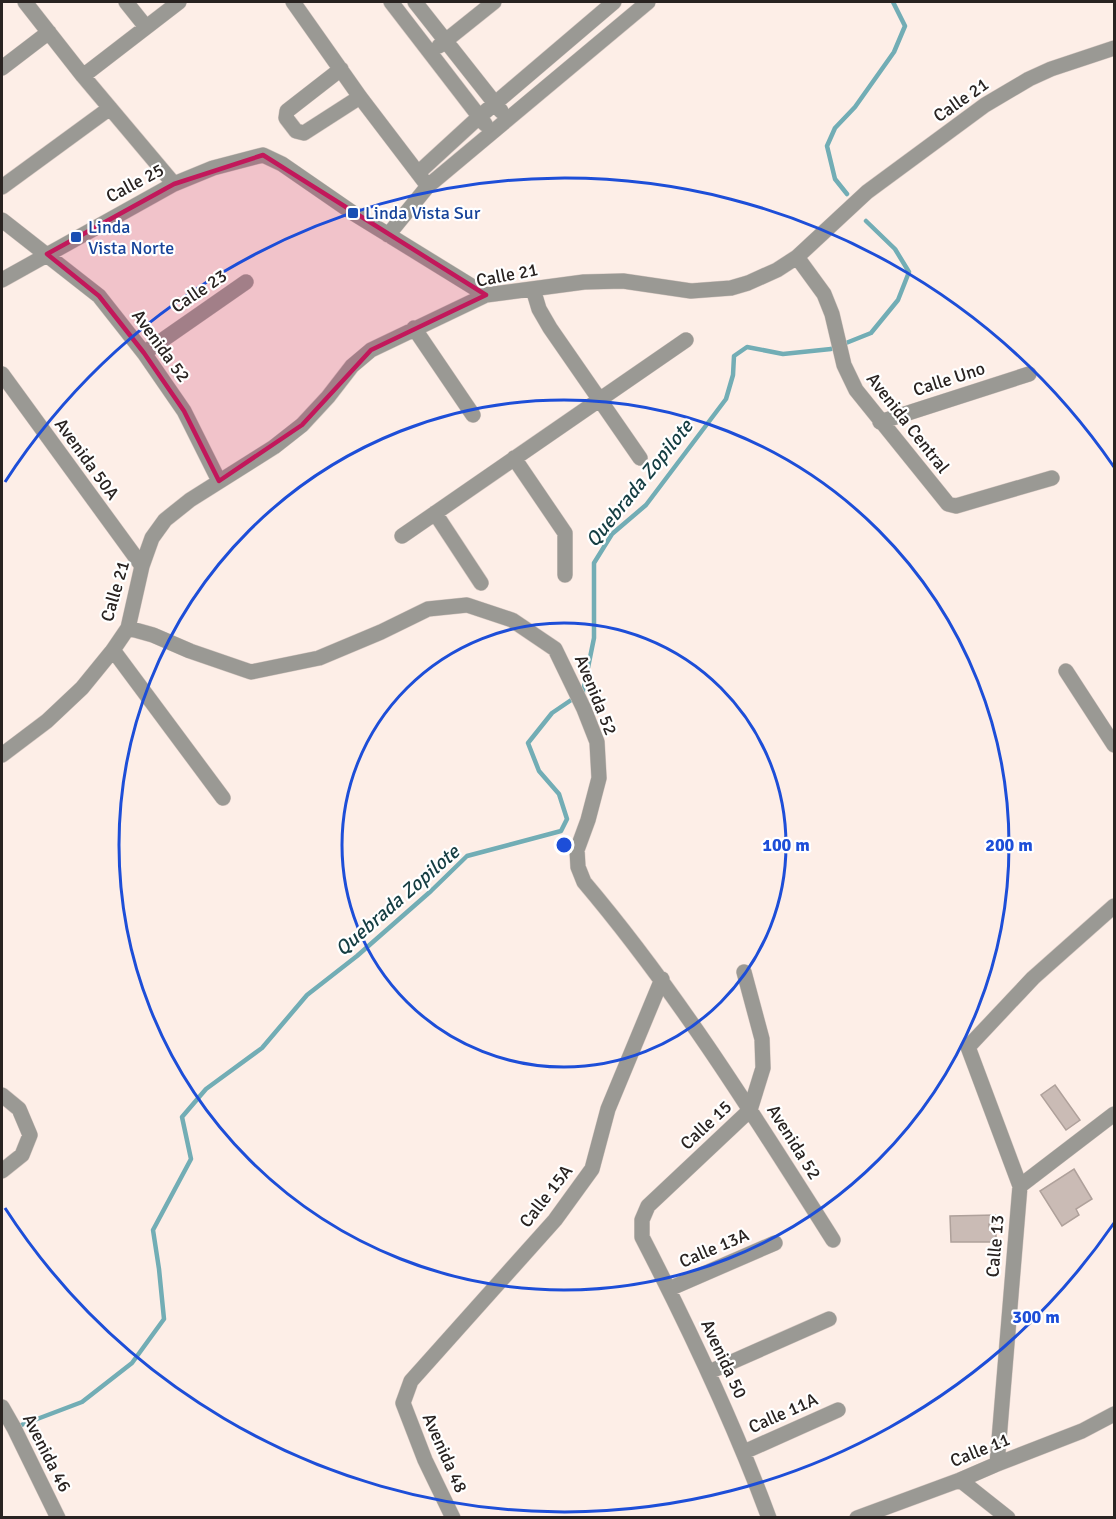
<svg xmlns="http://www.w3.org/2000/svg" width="1116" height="1519" font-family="Signika,sans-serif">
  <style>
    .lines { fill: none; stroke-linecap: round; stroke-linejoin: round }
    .stream { stroke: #72adb5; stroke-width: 4.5 }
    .building { fill: #cabbb5; stroke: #afa19b; stroke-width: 1.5 }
    .minor-casing { stroke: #d7c9c3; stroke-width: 16 }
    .minor { stroke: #9a9994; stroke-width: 15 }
    .marked { fill: #c2185b; fill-opacity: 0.2; stroke: #c2185b; stroke-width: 4.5; stroke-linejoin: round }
    .ring { fill: none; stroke: #1d4ed8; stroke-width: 3 }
    .transit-dot { fill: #1a4fb4; stroke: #fff; stroke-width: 2 }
    .labels { text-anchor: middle; stroke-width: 4.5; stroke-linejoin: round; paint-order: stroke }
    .street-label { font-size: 18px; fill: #292321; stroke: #fff }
    .transit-label { font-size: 18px; fill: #164399; stroke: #fff; text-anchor: start }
    .water-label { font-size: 20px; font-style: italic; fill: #143d42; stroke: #fff }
    .centre { fill: #1d4ed8; stroke: #fff; stroke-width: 3 }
    .ring-label { font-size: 18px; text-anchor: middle; font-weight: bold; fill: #1d4ed8; stroke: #fff; stroke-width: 4.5; stroke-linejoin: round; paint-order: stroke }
  </style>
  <rect width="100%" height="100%" fill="#fdeee7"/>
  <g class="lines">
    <path class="stream" d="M 847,194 L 835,179 L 827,146 L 835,128 L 855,107 L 894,52 L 905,26 L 893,2
      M 16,1427 L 82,1402 L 132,1363 L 164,1319 L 159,1269 L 153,1230 L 191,1159 L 182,1117 L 206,1089 L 262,1048 L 307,995 L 357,956 L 431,891 L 467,856 L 561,831 L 567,819 L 559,794 L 539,771 L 528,743 L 552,713 L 583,692 L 594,638 L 594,563 L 612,534 L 646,505 L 726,399 L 733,375 L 734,356 L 747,347 L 783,354 L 831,349 L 871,333 L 898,300 L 909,272 L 895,249 L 866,221"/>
  </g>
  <path class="building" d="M 1055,1085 L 1080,1120 L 1066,1130 L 1041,1095 Z
    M 1074,1169 L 1092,1199 L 1076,1209 L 1079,1215 L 1062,1226 L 1040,1191 Z
    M 995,1215 L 995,1224 L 989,1224 L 989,1229 L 996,1229 L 996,1242 L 951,1242 L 950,1216 Z"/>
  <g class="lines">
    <defs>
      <path id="minor" d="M 25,2 L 83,76 L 174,184
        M 126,2 L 146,27
        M 293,2 L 360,97 L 424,181
        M 391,2 L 485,124
        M 415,2 L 501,111
        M 439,46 L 494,2
        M 2,68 L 49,32
        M 341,69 L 287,111 L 286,118 L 296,131 L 304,133 L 360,97
        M 83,76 L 179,2
        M 418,173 L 479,117 L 614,2
        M 2,187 L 110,108
        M 2,220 L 99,296 L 144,353 L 184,411 L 219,481
        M 388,235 L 428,186 L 648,2
        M 797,257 L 824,294 L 832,314 L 844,365 L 856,390 L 948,504 L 956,506 L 1052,478
        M 2,280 L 174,184 L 213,168 L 263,155 L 282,164 L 353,213 L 486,295
        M 533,289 L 539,309 L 550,328 L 640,458
        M 414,328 L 473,415
        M 144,353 L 246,282
        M 2,374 L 142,566
        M 880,422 L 1029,374
        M 514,458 L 565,533 L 565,575
        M 435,513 L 481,583
        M 402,536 L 686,340
        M 128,628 L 153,635 L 190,651 L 251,672 L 319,658 L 381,632 L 428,609 L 467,605 L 512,620 L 555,649 L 584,709 L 597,742 L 599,778 L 588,820 L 577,850 L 578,867 L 584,882 C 678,993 755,1117 833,1240
        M 113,650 L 223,798
        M 1066,671 L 1114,745
        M 2,755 L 47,721 L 82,688 L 113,650 L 128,628 L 142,566 L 152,538 L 165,520 L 190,500 L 274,447 L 302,425 L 328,397 L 352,366 L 371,350 L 486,295 L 584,282 L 623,281 L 691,291 L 731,288 L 748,283 L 777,270 L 797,257 L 867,192 L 985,105 L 1029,79 L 1051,69 L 1114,48
        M 744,972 L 762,1039 L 763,1068 L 750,1110 L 648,1206 L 642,1220 L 642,1237 C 689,1328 733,1421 769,1518
        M 2,1095 L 19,1109 L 30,1135 L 22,1155 L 2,1171
        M 1020,1186 L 968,1047 L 1033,978 L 1114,906
        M 669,1289 L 775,1243
        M 709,1372 L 829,1319
        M 2,1407 L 14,1428 L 58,1518
        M 744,1452 L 838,1410
        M 997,1464 L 1020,1186 L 1114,1114
        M 960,1480 L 1008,1518
        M 453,1518 L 425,1460 L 403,1403 L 411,1381 L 555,1220 L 592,1169 L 608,1109 L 662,979
        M 857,1518 L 960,1480 L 997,1464 L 1082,1431 L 1114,1414"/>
    </defs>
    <use href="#minor" class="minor-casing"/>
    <use href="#minor" class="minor"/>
  </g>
  <path class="marked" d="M 263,155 L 486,295 L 371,350 L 302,425 L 219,481 L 184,411 L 144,353 L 99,296 L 47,254 L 174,184 Z"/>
  <g class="ring">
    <circle cx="564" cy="845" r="222"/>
    <circle cx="564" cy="845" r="445"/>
    <path d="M1114 1223A667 667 0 0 1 5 1208M5 482A667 667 0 0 1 1114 467"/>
  </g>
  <g class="transit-dot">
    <rect x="347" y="207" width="12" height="12" rx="3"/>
    <rect x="70" y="231" width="12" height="12" rx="3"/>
  </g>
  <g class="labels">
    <g class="street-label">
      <text transform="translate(961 100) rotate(-35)" y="6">Calle 21</text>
      <text transform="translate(135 183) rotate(-28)" y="6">Calle 25</text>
      <text transform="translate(507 275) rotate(-11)" y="6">Calle 21</text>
      <text transform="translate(199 291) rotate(-34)" y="6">Calle 23</text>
      <text transform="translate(161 346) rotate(54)" y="6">Avenida 52</text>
      <text transform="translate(949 379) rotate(-18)" y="6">Calle Uno</text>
      <text transform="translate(908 423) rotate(52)" y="6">Avenida Central</text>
      <text transform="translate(87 459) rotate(54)" y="6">Avenida 50A</text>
      <text transform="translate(115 591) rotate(-74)" y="6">Calle 21</text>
      <text transform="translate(596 695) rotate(68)" y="6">Avenida 52</text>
      <text transform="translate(706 1125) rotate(-43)" y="6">Calle 15</text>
      <text transform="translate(794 1142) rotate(58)" y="6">Avenida 52</text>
      <text transform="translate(546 1196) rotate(-52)" y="6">Calle 15A</text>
      <text transform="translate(995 1246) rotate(-85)" y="6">Calle 13</text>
      <text transform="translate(714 1248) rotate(-23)" y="6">Calle 13A</text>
      <text transform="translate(724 1359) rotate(65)" y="6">Avenida 50</text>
      <text transform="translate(783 1413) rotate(-24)" y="6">Calle 11A</text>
      <text transform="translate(980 1450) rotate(-22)" y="6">Calle 11</text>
      <text transform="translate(47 1453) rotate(63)" y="6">Avenida 46</text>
      <text transform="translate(445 1453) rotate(66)" y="6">Avenida 48</text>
    </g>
    <g class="transit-label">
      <text x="365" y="219">Linda Vista Sur</text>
      <text x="88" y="233">Linda<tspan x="88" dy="21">Vista Norte</tspan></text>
    </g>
    <g class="water-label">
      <text transform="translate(639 483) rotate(-51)" y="7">Quebrada Zopilote</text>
      <text transform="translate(397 900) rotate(-41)" y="7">Quebrada Zopilote</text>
    </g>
  </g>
  <circle cx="564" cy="845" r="9" class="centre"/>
  <g class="ring-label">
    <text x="786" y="851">100 m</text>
    <text x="1009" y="851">200 m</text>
    <text x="1036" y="1323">300 m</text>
  </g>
  <rect width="1116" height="1519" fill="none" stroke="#292321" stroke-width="6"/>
</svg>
